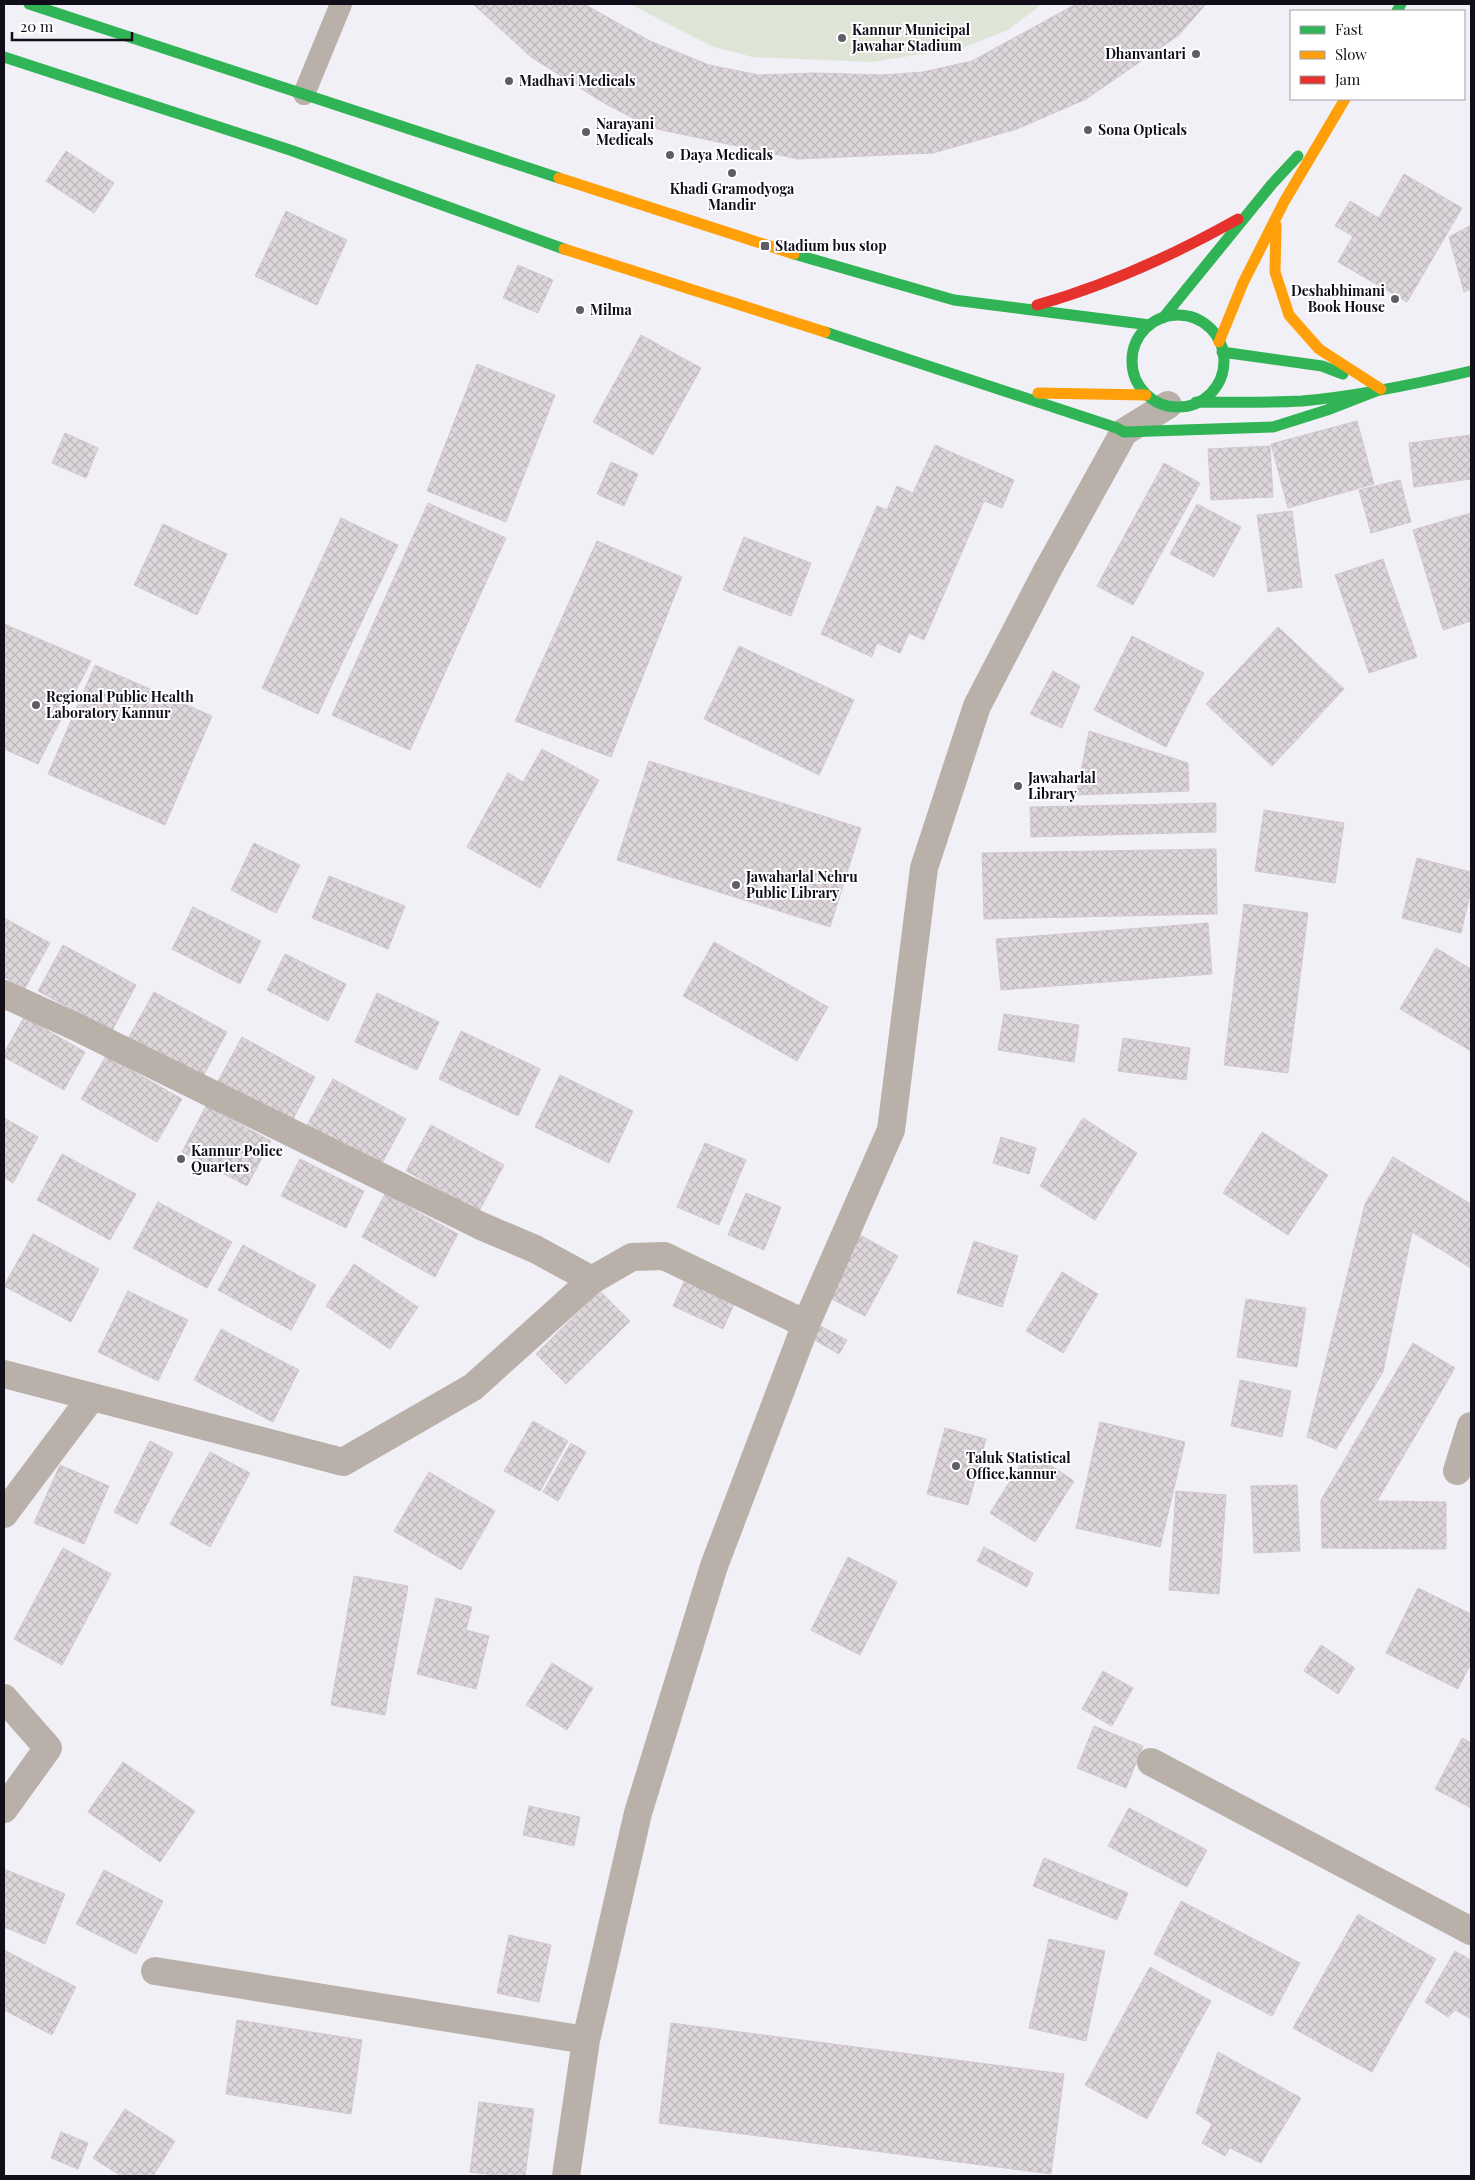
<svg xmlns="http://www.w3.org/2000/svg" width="1475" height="2180" font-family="'Playfair Display',serif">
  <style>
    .garden { fill: #dee5d7 }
    .building { fill: url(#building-cross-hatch); stroke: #d1c9cf }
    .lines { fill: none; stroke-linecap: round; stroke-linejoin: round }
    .lane { stroke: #b8b0a9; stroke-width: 22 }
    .street { stroke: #b8b0a9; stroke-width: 28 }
    .fast { stroke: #30b455; stroke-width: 11 }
    .slow { stroke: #ff9f0a; stroke-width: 11 }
    .jam { stroke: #e5322d; stroke-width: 11 }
    .poi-dot { fill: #5f5d66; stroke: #fff; stroke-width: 2 }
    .labels { text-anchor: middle; stroke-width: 4; stroke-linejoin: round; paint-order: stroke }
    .poi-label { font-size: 14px; font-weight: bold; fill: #110e19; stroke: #fff; text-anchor: start }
  </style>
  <defs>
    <pattern id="building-cross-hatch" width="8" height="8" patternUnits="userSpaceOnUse" patternTransform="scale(1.25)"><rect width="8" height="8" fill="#ddd6db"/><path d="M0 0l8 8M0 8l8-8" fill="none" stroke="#bdb6bb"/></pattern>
  </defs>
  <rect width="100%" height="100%" fill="#f1f0f6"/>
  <path class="garden" d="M 630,4 L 1042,4 L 1008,30 L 965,47 L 872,62 L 752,57 L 711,46 Z"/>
  <path class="building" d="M 473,4 L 584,4 L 650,41 L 709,65 L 759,75 L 814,73 L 882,75 L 923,72 L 972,61 L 1076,4 L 1206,4 L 1179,35 L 1086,99 L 1017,129 L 933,153 L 798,159 L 652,128 L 604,103 L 531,57 Z
    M 66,151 L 114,183 L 94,213 L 46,181 Z
    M 1404,174 L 1462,208 L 1407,302 L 1338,262 L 1353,236 L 1335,226 L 1350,201 L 1379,218 Z
    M 286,211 L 347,240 L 317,305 L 255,276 Z
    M 1471,225 L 1471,289 L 1464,292 L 1449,237 Z
    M 518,265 L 553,280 L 538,313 L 503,298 Z
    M 641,335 L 701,368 L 653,455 L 593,422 Z
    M 477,364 L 555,395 L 506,522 L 427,491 Z
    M 1357,421 L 1374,484 L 1288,508 L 1271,444 Z
    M 65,433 L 98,448 L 86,478 L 52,463 Z
    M 1471,435 L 1471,479 L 1414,487 L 1409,443 Z
    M 935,445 L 1014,480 L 1002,508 L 984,501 L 924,640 L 909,633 L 900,653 L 877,643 L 872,657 L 821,634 L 877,506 L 887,510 L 897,486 L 913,493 Z
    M 1270,446 L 1273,497 L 1211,500 L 1208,449 Z
    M 611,462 L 638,474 L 624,506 L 597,494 Z
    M 1164,463 L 1200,483 L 1133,605 L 1097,586 Z
    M 1400,480 L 1411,522 L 1371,533 L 1359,490 Z
    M 428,503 L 506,538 L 410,750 L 332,715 Z
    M 1197,504 L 1241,527 L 1214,577 L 1170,554 Z
    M 1292,511 L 1302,587 L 1268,592 L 1257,515 Z
    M 1471,513 L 1471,621 L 1443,630 L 1413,530 Z
    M 341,518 L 398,545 L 318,714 L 262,688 Z
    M 163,524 L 227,554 L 197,615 L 134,585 Z
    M 744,537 L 811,563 L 791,616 L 723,590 Z
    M 597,541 L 682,577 L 611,757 L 515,721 Z
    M 1383,559 L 1417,657 L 1369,673 L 1335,575 Z
    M 4,624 L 91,661 L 38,764 L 4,749 Z
    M 1278,627 L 1344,689 L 1272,766 L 1206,704 Z
    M 1132,636 L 1204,673 L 1166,747 L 1094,710 Z
    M 739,646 L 854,700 L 819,775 L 704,719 Z
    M 95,665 L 212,716 L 165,825 L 48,774 Z
    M 1053,671 L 1080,686 L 1062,728 L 1030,714 Z
    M 1089,731 L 1188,763 L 1189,791 L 1076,795 Z
    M 542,749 L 599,780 L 540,888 L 467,847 L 508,773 L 523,782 Z
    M 649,761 L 861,828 L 830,927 L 617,860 Z
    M 1216,803 L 1216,832 L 1031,837 L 1030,807 Z
    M 1264,810 L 1344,823 L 1335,883 L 1255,871 Z
    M 254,843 L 300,865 L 276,913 L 231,890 Z
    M 1216,849 L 1217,914 L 984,919 L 982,853 Z
    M 1417,858 L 1471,872 L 1471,890 L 1461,933 L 1402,918 Z
    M 329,876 L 405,906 L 388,949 L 312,918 Z
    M 1244,904 L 1308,913 L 1288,1073 L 1224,1065 Z
    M 193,907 L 261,941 L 240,984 L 172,949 Z
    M 4,918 L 50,943 L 25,988 L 4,977 Z
    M 1208,923 L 1212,974 L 1001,990 L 996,939 Z
    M 714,942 L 828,1007 L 797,1061 L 683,996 Z
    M 63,945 L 136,985 L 112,1031 L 38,991 Z
    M 1436,948 L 1471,969 L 1471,1051 L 1400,1009 Z
    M 285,954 L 346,984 L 328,1021 L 267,990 Z
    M 154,992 L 227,1032 L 202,1078 L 129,1037 Z
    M 377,993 L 439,1022 L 417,1070 L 355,1042 Z
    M 1004,1014 L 1079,1025 L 1074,1062 L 998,1050 Z
    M 24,1017 L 85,1052 L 64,1090 L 4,1057 L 4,1053 Z
    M 461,1031 L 540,1069 L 518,1116 L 439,1079 Z
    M 242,1037 L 315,1077 L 291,1123 L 217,1083 Z
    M 1123,1038 L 1190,1048 L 1186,1080 L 1118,1071 Z
    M 106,1056 L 182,1099 L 157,1142 L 81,1099 Z
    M 560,1075 L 633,1111 L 609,1163 L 535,1127 Z
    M 333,1079 L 406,1119 L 381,1165 L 307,1125 Z
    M 206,1106 L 271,1141 L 247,1186 L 182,1152 Z
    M 4,1118 L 38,1137 L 13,1183 L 4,1177 Z
    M 1083,1118 L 1137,1153 L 1095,1220 L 1040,1186 Z
    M 431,1125 L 504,1165 L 479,1211 L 406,1171 Z
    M 1262,1132 L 1328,1175 L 1288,1235 L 1223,1193 Z
    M 1001,1137 L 1036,1148 L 1029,1174 L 993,1163 Z
    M 705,1143 L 746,1160 L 719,1225 L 677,1207 Z
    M 62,1154 L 136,1194 L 110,1240 L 37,1200 Z
    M 1393,1157 L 1471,1204 L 1471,1268 L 1412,1232 L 1383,1372 L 1336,1449 L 1307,1437 L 1365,1204 Z
    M 300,1159 L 364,1191 L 346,1228 L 281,1196 Z
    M 746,1193 L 781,1207 L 764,1250 L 728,1235 Z
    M 385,1194 L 458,1234 L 435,1277 L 362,1237 Z
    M 158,1202 L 232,1242 L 207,1288 L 133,1248 Z
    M 33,1234 L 99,1269 L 71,1322 L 4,1286 Z
    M 860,1235 L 898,1256 L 865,1316 L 826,1296 Z
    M 974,1241 L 1018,1256 L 1002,1307 L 957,1293 Z
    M 243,1245 L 316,1285 L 291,1330 L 218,1290 Z
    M 354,1264 L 418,1307 L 390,1349 L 326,1306 Z
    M 1062,1272 L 1098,1294 L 1063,1353 L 1026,1331 Z
    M 688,1273 L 738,1295 L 723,1329 L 673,1306 Z
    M 128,1291 L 188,1320 L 158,1381 L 98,1352 Z
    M 600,1291 L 630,1321 L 566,1384 L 536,1354 Z
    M 1246,1299 L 1306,1308 L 1297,1367 L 1237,1357 Z
    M 813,1322 L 847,1340 L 839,1354 L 806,1335 Z
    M 221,1329 L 299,1370 L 273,1422 L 194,1380 Z
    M 1413,1343 L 1455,1368 L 1377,1501 L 1446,1502 L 1446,1549 L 1322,1548 L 1321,1500 Z
    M 1240,1380 L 1291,1391 L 1282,1437 L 1231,1426 Z
    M 533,1421 L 568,1441 L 540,1491 L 504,1471 Z
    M 1100,1422 L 1185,1442 L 1160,1547 L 1076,1528 Z
    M 945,1428 L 986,1439 L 968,1505 L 927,1494 Z
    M 150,1441 L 173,1453 L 137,1524 L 114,1512 Z
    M 571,1443 L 586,1452 L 558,1501 L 543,1492 Z
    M 1029,1451 L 1074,1481 L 1035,1542 L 990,1513 Z
    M 210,1452 L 250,1473 L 210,1547 L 170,1524 Z
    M 60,1465 L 109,1486 L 84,1544 L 34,1523 Z
    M 429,1472 L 495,1511 L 461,1570 L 394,1531 Z
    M 1297,1485 L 1300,1551 L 1254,1553 L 1251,1486 Z
    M 1176,1491 L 1226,1495 L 1219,1594 L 1169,1590 Z
    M 984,1547 L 1033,1573 L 1027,1587 L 977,1561 Z
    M 63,1548 L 111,1574 L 62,1665 L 14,1639 Z
    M 848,1557 L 897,1582 L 860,1655 L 811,1630 Z
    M 354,1576 L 408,1586 L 385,1715 L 331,1705 Z
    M 1418,1588 L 1471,1614 L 1471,1663 L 1458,1689 L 1386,1653 Z
    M 436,1598 L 472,1607 L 466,1630 L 489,1636 L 476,1689 L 417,1674 Z
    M 1321,1645 L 1355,1668 L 1338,1694 L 1304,1671 Z
    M 552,1663 L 593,1688 L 567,1730 L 526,1705 Z
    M 1103,1671 L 1133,1688 L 1112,1726 L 1082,1709 Z
    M 1094,1726 L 1143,1746 L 1126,1788 L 1077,1768 Z
    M 1462,1738 L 1471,1743 L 1471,1808 L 1435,1789 Z
    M 123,1762 L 195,1811 L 160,1862 L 88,1812 Z
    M 529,1806 L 580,1817 L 574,1846 L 523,1835 Z
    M 1129,1808 L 1207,1850 L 1187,1887 L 1108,1846 Z
    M 1044,1858 L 1128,1893 L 1117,1920 L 1033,1886 Z
    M 4,1869 L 65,1894 L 45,1944 L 4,1927 Z
    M 104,1870 L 163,1901 L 136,1954 L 76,1924 Z
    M 1181,1901 L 1300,1963 L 1272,2016 L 1154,1954 Z
    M 1358,1914 L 1436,1959 L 1372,2072 L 1293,2028 Z
    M 509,1935 L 551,1945 L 539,2002 L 497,1993 Z
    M 1049,1939 L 1105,1951 L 1086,2041 L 1029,2028 Z
    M 4,1950 L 76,1987 L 52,2035 L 4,2010 Z
    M 1455,1951 L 1471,1960 L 1471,2019 L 1455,2010 L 1448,2017 L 1425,2002 Z
    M 1150,1967 L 1211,2001 L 1147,2119 L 1085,2085 Z
    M 237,2020 L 362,2040 L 351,2114 L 226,2094 Z
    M 671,2023 L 1064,2074 L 1051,2174 L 659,2123 Z
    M 1218,2052 L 1301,2098 L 1261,2163 L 1230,2148 L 1225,2156 L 1202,2143 L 1212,2124 L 1196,2113 Z
    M 479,2102 L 534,2109 L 525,2176 L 501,2176 L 470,2172 Z
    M 125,2109 L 175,2141 L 153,2176 L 121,2176 L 93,2158 Z
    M 61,2132 L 88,2143 L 78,2169 L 51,2158 Z"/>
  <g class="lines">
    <path class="lane" d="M 304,94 L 341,4"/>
    <path class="street" d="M 4,994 L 74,1026 L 481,1226 L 535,1249 L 592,1280
      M 4,1374 L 343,1462 L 473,1387 L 592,1280 L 632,1257 L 664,1256 L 806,1324 L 891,1130 L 924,868 L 977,706 L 1047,571 L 1124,432 L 1168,405
      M 1457,1471 L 1471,1426
      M 4,1514 L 91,1398
      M 4,1698 L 48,1748 L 4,1809
      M 1151,1762 L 1471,1931
      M 155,1971 L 586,2040
      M 566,2176 L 586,2040 L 638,1813 L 714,1566 L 806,1324"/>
    <path class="fast" d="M 29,4 L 559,178
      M 1397,11 L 1401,4
      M 4,57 L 293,151 L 564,249
      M 794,254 L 954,300 L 1150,325
      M1132 361a46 46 0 1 1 92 0a46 46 0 1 1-92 0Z
      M 1163,318 L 1272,184 L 1298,156
      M 825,332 L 1117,428 L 1124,432 L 1273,427 L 1327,410 L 1381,389
      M 1222,352 L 1322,366 L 1343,374
      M 1196,402 C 1232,402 1267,403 1302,401 C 1359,396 1416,384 1471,371"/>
    <path class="slow" d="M 559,178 L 794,254
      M 1276,225 L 1275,272 L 1289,315 L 1319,349 L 1381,389
      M 564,249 L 825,332
      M 1219,342 L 1243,283 L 1284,202 L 1345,99
      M 1038,393 L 1146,395"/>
    <path class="jam" d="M 1037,305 C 1108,285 1174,255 1238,219"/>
  </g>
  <g class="poi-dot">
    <circle cx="842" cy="38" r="5"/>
    <circle cx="1196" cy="54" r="5"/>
    <circle cx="509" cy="81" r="5"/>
    <circle cx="1088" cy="130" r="5"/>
    <circle cx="586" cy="132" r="5"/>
    <circle cx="670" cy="155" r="5"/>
    <circle cx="732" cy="173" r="5"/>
    <rect x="760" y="241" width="10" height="10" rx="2.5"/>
    <circle cx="1395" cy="299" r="5"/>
    <circle cx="580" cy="310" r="5"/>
    <circle cx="36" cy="705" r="5"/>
    <circle cx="1018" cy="786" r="5"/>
    <circle cx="736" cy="885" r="5"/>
    <circle cx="181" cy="1159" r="5"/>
    <circle cx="956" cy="1466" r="5"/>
  </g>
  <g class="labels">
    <g class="poi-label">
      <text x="852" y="35">Kannur Municipal<tspan x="852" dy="16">Jawahar Stadium</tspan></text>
      <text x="1186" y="59" text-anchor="end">Dhanvantari</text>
      <text x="519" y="86">Madhavi Medicals</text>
      <text x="596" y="129">Narayani<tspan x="596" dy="16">Medicals</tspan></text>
      <text x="1098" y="135">Sona Opticals</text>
      <text x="680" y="160">Daya Medicals</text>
      <text x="732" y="194" text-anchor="middle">Khadi Gramodyoga<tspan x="732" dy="16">Mandir</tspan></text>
      <text x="775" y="251">Stadium bus stop</text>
      <text x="1385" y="296" text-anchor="end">Deshabhimani<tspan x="1385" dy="16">Book House</tspan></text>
      <text x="590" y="315">Milma</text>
      <text x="46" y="702">Regional Public Health<tspan x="46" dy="16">Laboratory Kannur</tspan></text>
      <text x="1028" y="783">Jawaharlal<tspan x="1028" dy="16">Library</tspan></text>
      <text x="746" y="882">Jawaharlal Nehru<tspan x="746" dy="16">Public Library</tspan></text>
      <text x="191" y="1156">Kannur Police<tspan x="191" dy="16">Quarters</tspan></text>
      <text x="966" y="1463">Taluk Statistical<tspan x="966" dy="16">Office,kannur</tspan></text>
    </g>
  </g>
  <rect width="1475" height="2180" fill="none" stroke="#110e19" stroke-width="10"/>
  <rect x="1290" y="10" width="175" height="90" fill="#ffffff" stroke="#a09fa3"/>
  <rect x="1300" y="26" width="25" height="8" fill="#30b455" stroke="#a09fa3"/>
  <text x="1335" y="35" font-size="15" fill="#110e19">Fast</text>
  <rect x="1300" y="51" width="25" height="8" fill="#ff9f0a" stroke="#a09fa3"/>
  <text x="1335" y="60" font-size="15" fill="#110e19">Slow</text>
  <rect x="1300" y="76" width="25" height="8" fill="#e5322d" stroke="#a09fa3"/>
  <text x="1335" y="85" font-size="15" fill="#110e19">Jam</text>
  <path d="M12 32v8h120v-8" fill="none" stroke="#110e19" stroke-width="2.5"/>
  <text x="20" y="32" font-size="15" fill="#110e19" stroke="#ffffff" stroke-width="4" paint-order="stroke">20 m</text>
</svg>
